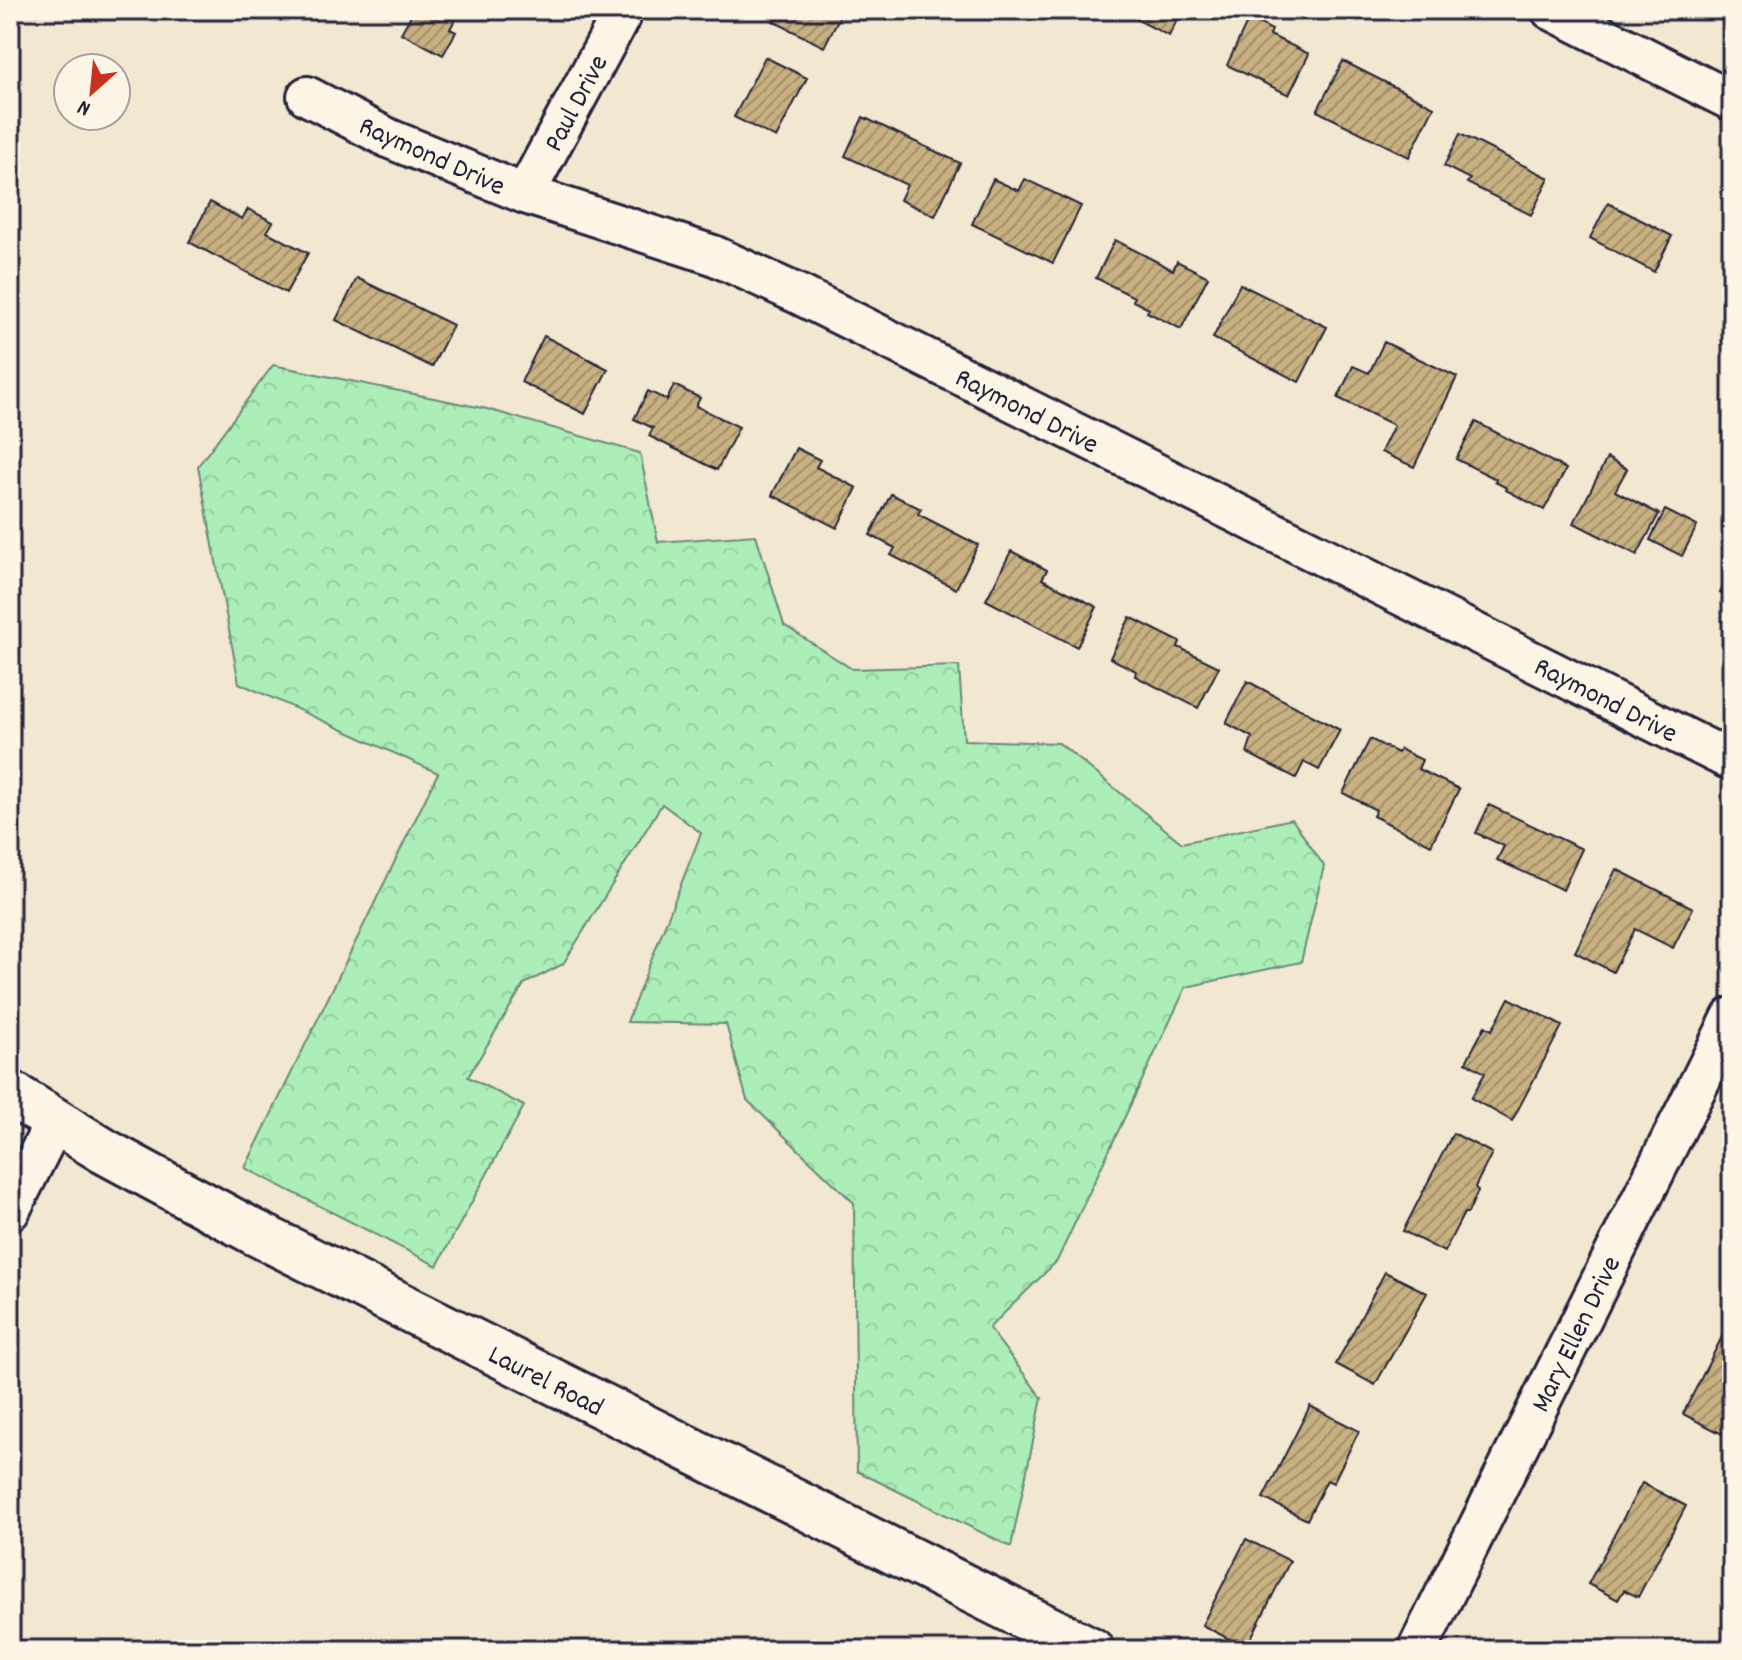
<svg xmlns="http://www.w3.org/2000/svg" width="1742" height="1660" font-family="Dekko,sans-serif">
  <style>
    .forest { fill: url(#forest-crowns); stroke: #67887a; stroke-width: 2 }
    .building { fill: url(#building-hatch); stroke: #22223b; stroke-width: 2 }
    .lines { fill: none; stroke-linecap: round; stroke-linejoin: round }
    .street-casing { stroke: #22223b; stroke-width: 44 }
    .secondary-casing { stroke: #22223b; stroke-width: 50 }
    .street { stroke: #fcf5e5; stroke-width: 38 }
    .secondary { stroke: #fcf5e5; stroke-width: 44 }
    .labels { text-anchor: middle; stroke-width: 6; stroke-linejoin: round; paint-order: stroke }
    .street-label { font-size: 28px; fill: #22223b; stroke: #fcf5e5 }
  </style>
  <defs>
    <pattern id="forest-crowns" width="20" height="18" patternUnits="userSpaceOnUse" patternTransform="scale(2)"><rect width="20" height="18" fill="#aceeb8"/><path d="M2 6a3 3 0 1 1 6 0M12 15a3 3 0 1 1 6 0" fill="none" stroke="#94cc9f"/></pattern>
    <pattern id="building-hatch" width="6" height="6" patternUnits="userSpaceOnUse" patternTransform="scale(2)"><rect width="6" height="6" fill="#c8b080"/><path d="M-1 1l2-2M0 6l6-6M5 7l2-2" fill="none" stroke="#a28f6a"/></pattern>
  </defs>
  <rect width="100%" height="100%" fill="#f2e7d1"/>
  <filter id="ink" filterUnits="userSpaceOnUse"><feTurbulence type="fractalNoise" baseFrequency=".0125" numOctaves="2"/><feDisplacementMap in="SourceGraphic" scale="16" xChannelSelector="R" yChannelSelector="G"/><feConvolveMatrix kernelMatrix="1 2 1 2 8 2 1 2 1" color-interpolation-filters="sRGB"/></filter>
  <g filter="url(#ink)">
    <path class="forest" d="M 273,365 L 487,409 L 640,453 L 658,542 L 756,535 L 784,625 L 852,669 L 959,666 L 964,740 L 1059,743 L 1182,843 L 1292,819 L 1324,866 L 1301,962 L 1186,987 L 1057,1261 L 989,1328 L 1042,1398 L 1011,1547 L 857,1471 L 854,1203 L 747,1100 L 726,1024 L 627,1022 L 701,833 L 662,804 L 563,964 L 524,984 L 468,1077 L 524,1106 L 437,1266 L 245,1168 L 438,773 L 239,683 L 198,466 Z"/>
    <path class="building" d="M 414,10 L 460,10 L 450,29 L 456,32 L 443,55 L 401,33 Z
      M 778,10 L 843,10 L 824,47 L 773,21 Z
      M 1118,10 L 1182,10 L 1169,36 Z
      M 1249,18 L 1272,30 L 1270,35 L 1309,54 L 1289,95 L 1227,65 Z
      M 765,57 L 807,78 L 776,138 L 734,117 Z
      M 1343,61 L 1434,107 L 1409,157 L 1317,111 Z
      M 863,117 L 960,163 L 935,216 L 900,200 L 907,185 L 845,156 Z
      M 1460,134 L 1549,178 L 1531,215 L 1467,183 L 1470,179 L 1444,166 Z
      M 993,179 L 1019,191 L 1025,179 L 1081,206 L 1053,263 L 972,224 Z
      M 210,202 L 242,219 L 248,209 L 273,222 L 267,232 L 308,253 L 286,293 L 189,242 Z
      M 1608,203 L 1672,236 L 1654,272 L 1590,238 Z
      M 1115,240 L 1173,270 L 1177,261 L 1208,277 L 1181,329 L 1147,312 L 1149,309 L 1133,301 L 1134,297 L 1096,278 Z
      M 357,278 L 453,325 L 432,367 L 336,320 Z
      M 1240,284 L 1327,327 L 1299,382 L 1213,338 Z
      M 544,336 L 608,369 L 585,414 L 521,382 Z
      M 1384,342 L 1457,377 L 1414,467 L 1381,452 L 1394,425 L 1338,398 L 1353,366 L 1369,373 Z
      M 674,385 L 700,398 L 696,406 L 739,427 L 717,470 L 649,436 L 653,428 L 634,419 L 648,391 L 667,400 Z
      M 1476,422 L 1566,469 L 1544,510 L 1506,490 L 1507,488 L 1495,482 L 1496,479 L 1456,459 Z
      M 796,448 L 820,460 L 816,467 L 857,488 L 837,528 L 772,495 Z
      M 1607,458 L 1627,469 L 1615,491 L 1659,514 L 1637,555 L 1574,523 Z
      M 891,494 L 921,509 L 918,514 L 978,545 L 956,589 L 891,555 L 895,548 L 870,535 Z
      M 1665,510 L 1697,526 L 1682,556 L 1650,540 Z
      M 1011,551 L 1047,570 L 1042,579 L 1097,607 L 1077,647 L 986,600 Z
      M 1732,570 L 1732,599 L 1720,593 Z
      M 1130,617 L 1180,642 L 1178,647 L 1219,667 L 1198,708 L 1135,676 L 1136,671 L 1110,658 Z
      M 1247,681 L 1340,730 L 1319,770 L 1304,762 L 1296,778 L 1247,753 L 1252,737 L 1226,723 Z
      M 1370,739 L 1398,753 L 1400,749 L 1422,760 L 1418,769 L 1459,789 L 1431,845 L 1373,816 L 1376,810 L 1343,793 Z
      M 1489,805 L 1582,849 L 1563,890 L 1497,860 L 1504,846 L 1476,833 Z
      M 1616,869 L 1693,908 L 1673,948 L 1635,929 L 1613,972 L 1575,952 Z
      M 1509,998 L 1562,1026 L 1512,1121 L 1471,1098 L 1485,1073 L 1466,1062 L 1485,1026 L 1492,1030 Z
      M 1453,1133 L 1492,1153 L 1475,1187 L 1478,1191 L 1468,1213 L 1464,1213 L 1444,1252 L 1403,1231 Z
      M 1385,1272 L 1427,1293 L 1375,1385 L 1336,1364 Z
      M 1729,1323 L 1732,1324 L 1732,1415 L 1722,1434 L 1683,1414 Z
      M 1310,1406 L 1359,1431 L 1333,1483 L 1327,1480 L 1307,1520 L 1263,1498 Z
      M 1642,1483 L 1686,1506 L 1638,1597 L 1624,1590 L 1618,1600 L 1588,1584 Z
      M 1246,1539 L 1290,1561 L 1246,1648 L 1202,1625 Z"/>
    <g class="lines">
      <defs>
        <path id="street" d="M 1551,10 L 1732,101
          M 307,96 L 390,139 L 525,194 L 713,255 L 800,295 L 1732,761
          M 525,194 L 624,10
          M 10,1211 L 55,1121
          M 1417,1650 L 1732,1017"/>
        <path id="secondary" d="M 10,1093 L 104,1151 L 254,1232 L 1091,1650"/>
      </defs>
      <use href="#street" class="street-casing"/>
      <use href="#secondary" class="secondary-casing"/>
      <use href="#street" class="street"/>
      <use href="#secondary" class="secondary"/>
    </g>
  </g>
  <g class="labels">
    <g class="street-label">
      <text transform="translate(574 102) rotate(-62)" y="10">Paul Drive</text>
      <text transform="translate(433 154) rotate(24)" y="10">Raymond Drive</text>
      <text transform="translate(1028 409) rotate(27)" y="10">Raymond Drive</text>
      <text transform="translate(1607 698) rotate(27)" y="10">Raymond Drive</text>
      <text transform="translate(1574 1333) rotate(-64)" y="10">Mary Ellen Drive</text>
      <text transform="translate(547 1379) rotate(27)" y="10">Laurel Road</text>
    </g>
  </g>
  <rect width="1742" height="1660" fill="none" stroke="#fcf5e5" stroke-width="40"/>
  <rect x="20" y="20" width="1702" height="1620" fill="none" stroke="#22223b" stroke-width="3" filter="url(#ink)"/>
  <g transform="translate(92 92) rotate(207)"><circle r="38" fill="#fcf5e5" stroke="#a5a1a1" stroke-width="2"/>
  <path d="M0-6L14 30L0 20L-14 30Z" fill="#c8321e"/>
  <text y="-12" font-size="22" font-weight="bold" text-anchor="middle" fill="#22223b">N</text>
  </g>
</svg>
